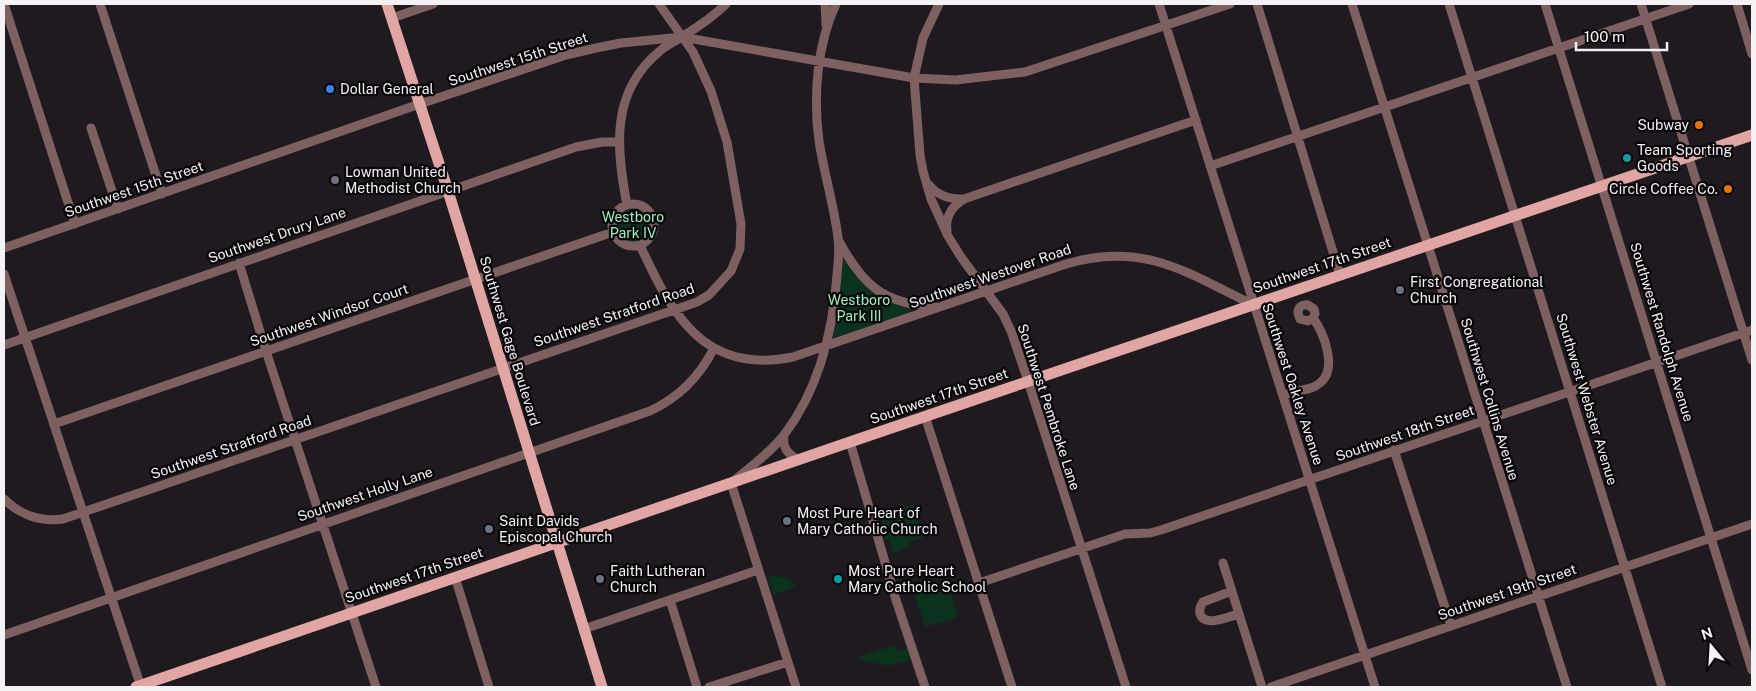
<svg xmlns="http://www.w3.org/2000/svg" width="1756" height="691" font-family="'Public Sans',sans-serif">
  <style>
    .green { fill: #0b321d }
    .lines { fill: none; stroke-linecap: round; stroke-linejoin: round }
    .minor { stroke: #7d605f; stroke-width: 9 }
    .major { stroke: #e1a6a3; stroke-width: 11 }
    .shop-dot { fill: #3f7fe0; stroke: #080608; stroke-width: 2 }
    .food-dot { fill: #e8710a; stroke: #080608; stroke-width: 2 }
    .culture-dot { fill: #0f9aa8; stroke: #080608; stroke-width: 2 }
    .worship-dot { fill: #6b7280; stroke: #080608; stroke-width: 2 }
    .labels { text-anchor: middle; stroke-width: 4.5; stroke-linejoin: round; paint-order: stroke }
    .street-label { font-size: 14px; fill: #f5f2f6; stroke: #080608 }
    .poi-label { font-size: 14px; fill: #f5f2f6; stroke: #080608; text-anchor: start }
    .park-label { font-size: 14px; fill: #9cf4bd; stroke: #080608 }
  </style>
  <rect width="100%" height="100%" fill="#1f1a20"/>
  <path class="green" d="M615 225a18 18 0 1 1 36 0a18 18 0 1 1-36 0Z
    M 844,261 L 846,262 C 861,287 882,301 911,309 L 911,312 L 839,337 L 833,336 L 840,297 L 841,265 Z
    M 913,504 L 923,537 L 909,542 L 910,547 L 893,553 L 889,539 L 885,540 L 878,514 Z
    M 775,576 C 783,578 794,577 795,587 L 773,595 L 769,581 L 770,577 Z
    M 947,582 L 958,617 L 925,627 L 915,594 L 944,585 L 944,583 Z
    M 895,645 L 897,651 L 907,648 L 911,660 L 888,666 L 858,659 L 858,657 Z"/>
  <g class="lines">
    <path class="minor" d="M 4,4 L 75,224
      M 100,4 L 162,194
      M 825,4 L 826,25
      M 939,4 L 923,38 L 914,78 L 920,155 L 923,171 L 931,199 L 948,236 L 961,257 L 1003,314 L 1011,331 L 1028,381 L 1126,687
      M 1159,4 L 1375,687
      M 1257,4 L 1340,275
      M 1352,4 L 1567,687
      M 1449,4 L 1662,687
      M 1545,4 L 1752,670
      M 1641,4 L 1752,360
      M 1737,4 L 1752,54
      M 392,18 L 433,4
      M 91,128 L 118,209
      M 1210,166 L 1689,4
      M 929,185 C 938,196 949,199 964,199 L 1196,120
      M612 225a21 21 0 1 1 42 0a21 21 0 1 1-42 0Z
      M 627,205 C 616,148 610,91 661,50 C 667,45 676,41 683,36 C 698,27 714,16 726,4
      M 947,231 C 945,217 952,206 964,199
      M 839,241 C 863,286 884,304 936,307
      M 640,245 C 672,315 704,375 793,357 L 1066,264 C 1142,241 1187,272 1253,305
      M 4,248 L 411,107 L 566,55 L 596,48 L 621,43 L 682,37 L 914,78 L 956,80 L 1025,72 L 1230,4
      M 239,263 L 266,351 L 376,687
      M 4,274 L 141,687
      M 4,345 L 576,147 L 602,142 L 618,142
      M 1283,396 C 1296,388 1310,392 1320,383 C 1338,369 1324,333 1313,318 L 1315,314 L 1314,309 L 1308,305 C 1302,304 1298,307 1298,313 L 1300,319 L 1308,321 L 1313,318
      M 925,416 L 1012,687
      M 54,424 L 613,232
      M 784,435 C 782,447 787,454 799,460
      M 850,442 L 896,600 L 925,687
      M 1394,450 L 1451,626
      M 4,499 C 20,515 41,522 63,519 L 674,310 L 697,302 L 709,295 L 731,271 L 740,249 L 741,224 L 727,142 L 711,91 L 693,52 L 659,4
      M 1223,563 L 1262,687
      M 455,577 L 489,687
      M 979,583 L 1125,534 L 1150,533 L 1161,530 L 1752,330
      M 1232,591 L 1203,602 C 1200,606 1199,609 1200,614 C 1205,628 1229,616 1239,614
      M 670,600 L 697,687
      M 584,629 L 758,570
      M 4,635 L 650,411 C 678,398 700,376 714,348
      M 709,687 L 788,662
      M 796,687 L 731,483 C 749,468 769,454 784,435 C 819,389 833,332 837,275 C 838,263 840,250 838,238 C 834,205 824,173 819,141 C 813,97 817,44 836,4
      M 1271,687 L 1752,524"/>
    <path class="major" d="M 387,4 L 448,191 L 602,687
      M 136,687 L 850,442 L 1752,135"/>
  </g>
  <circle class="shop-dot" cx="330" cy="89" r="5"/>
  <g class="food-dot">
    <circle cx="1699" cy="125" r="5"/>
    <circle cx="1728" cy="189" r="5"/>
  </g>
  <g class="culture-dot">
    <circle cx="1627" cy="158" r="5"/>
    <circle cx="838" cy="579" r="5"/>
  </g>
  <g class="worship-dot">
    <circle cx="335" cy="180" r="5"/>
    <circle cx="1400" cy="290" r="5"/>
    <circle cx="787" cy="521" r="5"/>
    <circle cx="489" cy="529" r="5"/>
    <circle cx="600" cy="579" r="5"/>
  </g>
  <g class="labels">
    <g class="street-label">
      <text transform="translate(518 59) rotate(-18)" y="5">Southwest 15th Street</text>
      <text transform="translate(134 189) rotate(-19)" y="5">Southwest 15th Street</text>
      <text transform="translate(277 235) rotate(-19)" y="5">Southwest Drury Lane</text>
      <text transform="translate(1322 265) rotate(-19)" y="5">Southwest 17th Street</text>
      <text transform="translate(990 276) rotate(-19)" y="5">Southwest Westover Road</text>
      <text transform="translate(329 315) rotate(-19)" y="5">Southwest Windsor Court</text>
      <text transform="translate(614 315) rotate(-19)" y="5">Southwest Stratford Road</text>
      <text transform="translate(1662 332) rotate(73)" y="5">Southwest Randolph Avenue</text>
      <text transform="translate(510 341) rotate(73)" y="5">Southwest Gage Boulevard</text>
      <text transform="translate(1293 384) rotate(72)" y="5">Southwest Oakley Avenue</text>
      <text transform="translate(939 396) rotate(-19)" y="5">Southwest 17th Street</text>
      <text transform="translate(1490 399) rotate(73)" y="5">Southwest Collins Avenue</text>
      <text transform="translate(1587 399) rotate(73)" y="5">Southwest Webster Avenue</text>
      <text transform="translate(1049 407) rotate(72)" y="5">Southwest Pembroke Lane</text>
      <text transform="translate(1405 433) rotate(-19)" y="5">Southwest 18th Street</text>
      <text transform="translate(231 447) rotate(-19)" y="5">Southwest Stratford Road</text>
      <text transform="translate(365 494) rotate(-19)" y="5">Southwest Holly Lane</text>
      <text transform="translate(414 575) rotate(-19)" y="5">Southwest 17th Street</text>
      <text transform="translate(1507 592) rotate(-19)" y="5">Southwest 19th Street</text>
    </g>
    <g class="poi-label">
      <text x="340" y="94">Dollar General</text>
      <text x="1689" y="130" text-anchor="end">Subway</text>
      <text x="1637" y="155">Team Sporting<tspan x="1637" dy="16">Goods</tspan></text>
      <text x="345" y="177">Lowman United<tspan x="345" dy="16">Methodist Church</tspan></text>
      <text x="1718" y="194" text-anchor="end">Circle Coffee Co.</text>
      <text x="1410" y="287">First Congregational<tspan x="1410" dy="16">Church</tspan></text>
      <text x="797" y="518">Most Pure Heart of<tspan x="797" dy="16">Mary Catholic Church</tspan></text>
      <text x="499" y="526">Saint Davids<tspan x="499" dy="16">Episcopal Church</tspan></text>
      <text x="610" y="576">Faith Lutheran<tspan x="610" dy="16">Church</tspan></text>
      <text x="848" y="576">Most Pure Heart<tspan x="848" dy="16">Mary Catholic School</tspan></text>
    </g>
    <g class="park-label">
      <text x="633" y="222">Westboro<tspan x="633" dy="16">Park IV</tspan></text>
      <text x="859" y="305">Westboro<tspan x="859" dy="16">Park III</tspan></text>
    </g>
  </g>
  <rect width="1756" height="691" fill="none" stroke="#f5f2f6" stroke-width="10"/>
  <g transform="translate(1711 646) rotate(342)" stroke="#080608" stroke-width="4" paint-order="stroke">
  <path d="M0-4L9 19L0 12L-9 19Z" fill="#f5f2f6"/>
  <text y="-8" font-size="14" font-weight="bold" text-anchor="middle" fill="#f5f2f6">N</text>
  </g>
  <path d="M1576 42v8h91v-8" fill="none" stroke="#f5f2f6" stroke-width="2.5"/>
  <text x="1584" y="42" font-size="15" fill="#f5f2f6" stroke="#080608" stroke-width="4" paint-order="stroke">100 m</text>
</svg>
